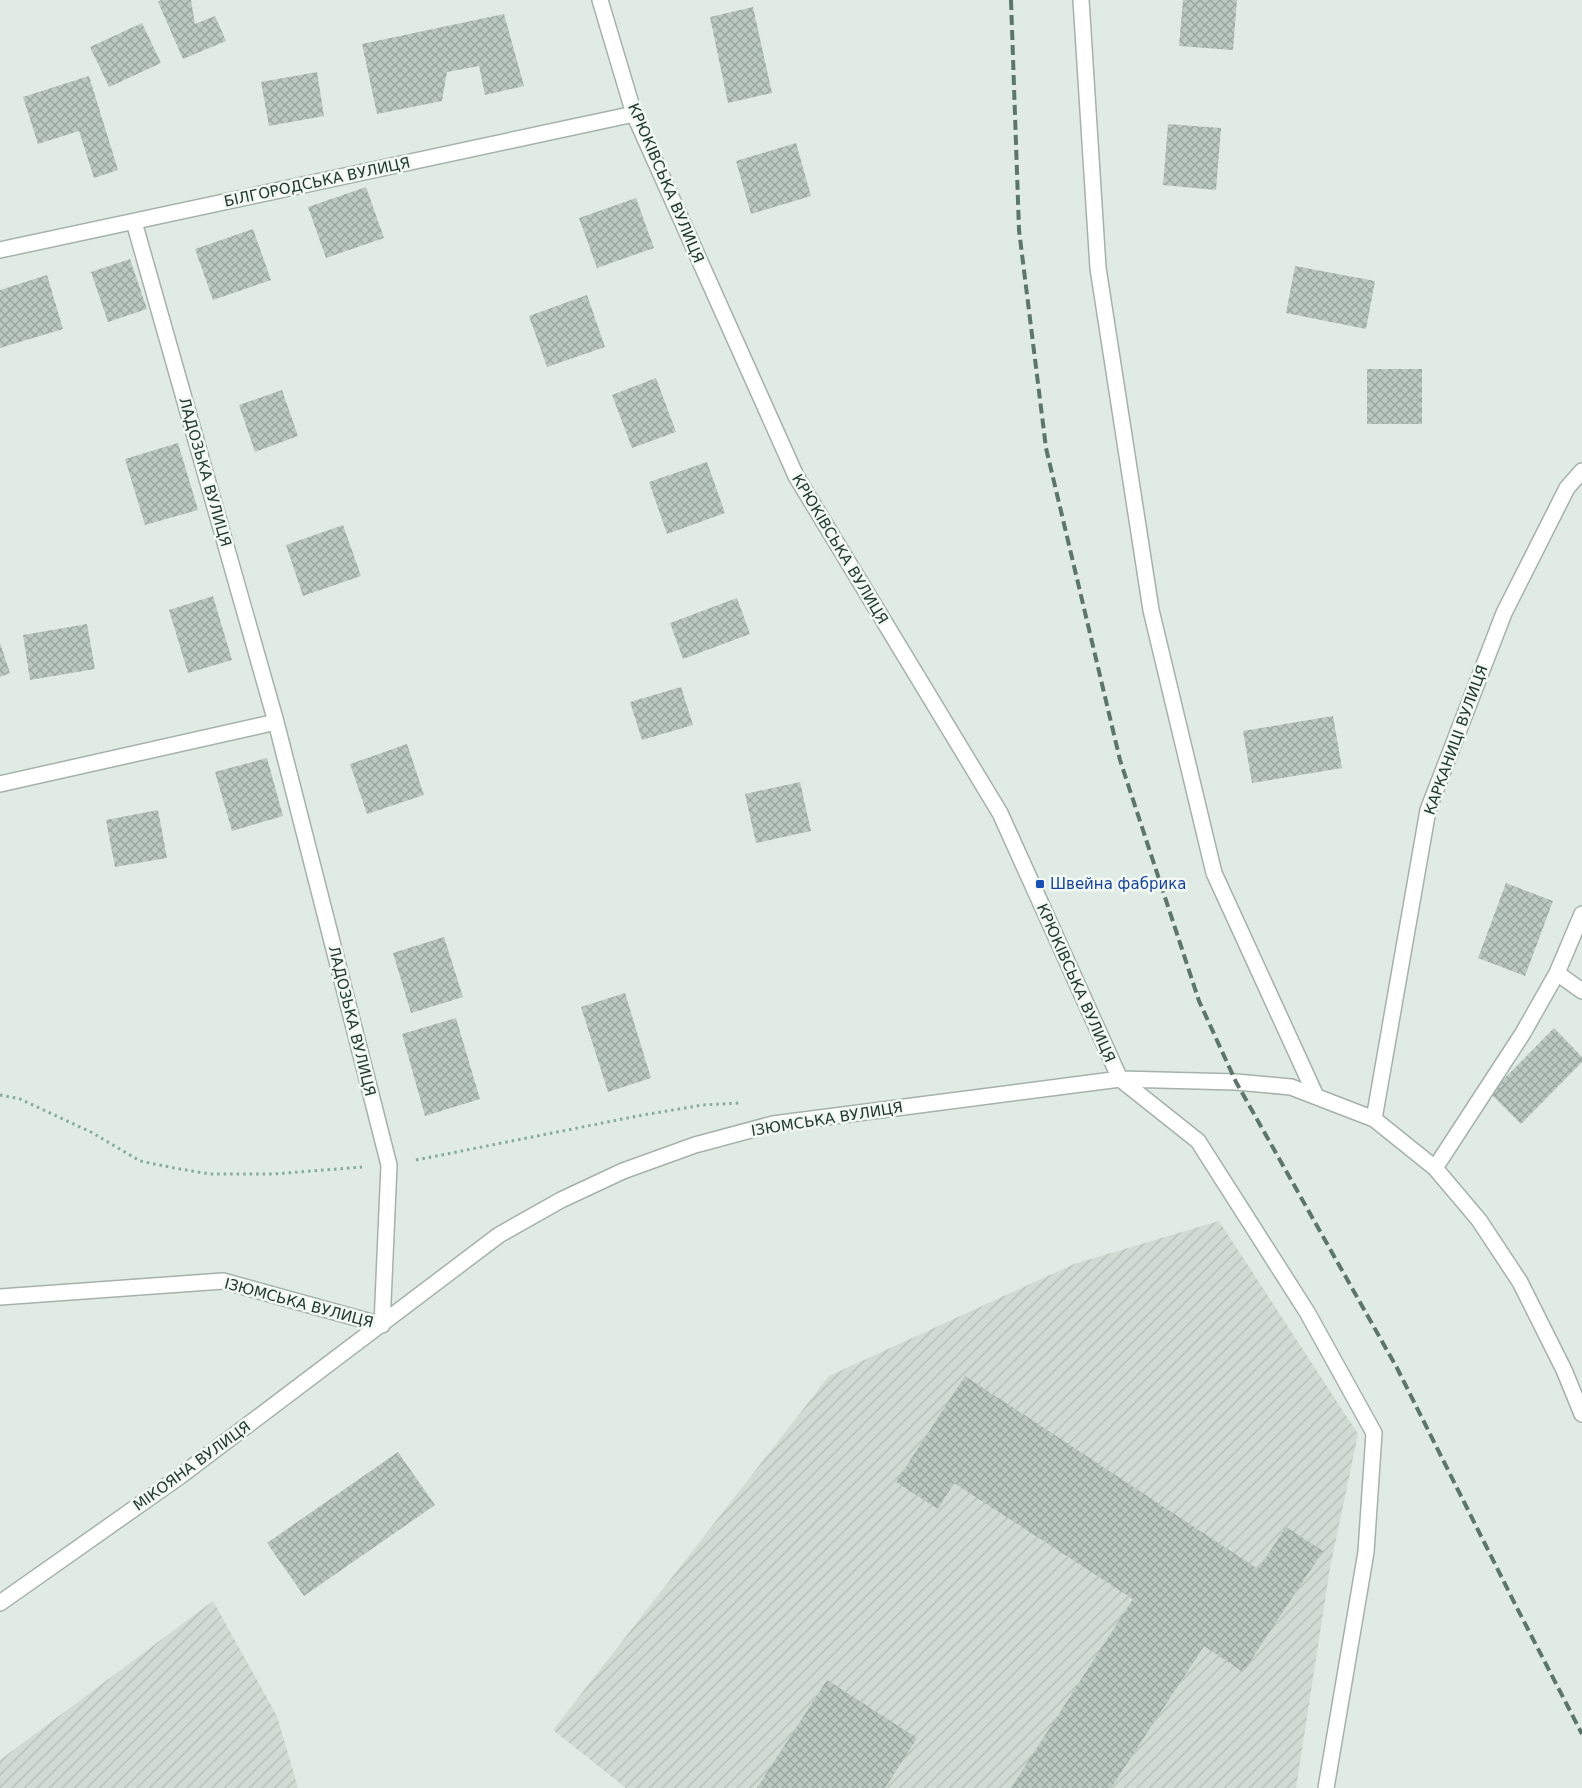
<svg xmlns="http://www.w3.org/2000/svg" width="1582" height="1788" font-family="'DejaVu Sans',sans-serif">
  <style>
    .industrial { fill: url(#industrial-furrows) }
    .building { fill: url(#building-cross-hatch) }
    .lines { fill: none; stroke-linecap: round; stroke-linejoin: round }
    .minor-casing { stroke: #a4b2ab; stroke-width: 18 }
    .path { stroke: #84ac9a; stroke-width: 3; stroke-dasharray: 2.5 4; stroke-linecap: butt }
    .minor { stroke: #fff; stroke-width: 15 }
    .rail { stroke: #5d766c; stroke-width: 4; stroke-dasharray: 10 5; stroke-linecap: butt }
    .transit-dot { fill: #1a4fb4; stroke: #f2f8f4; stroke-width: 2 }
    .labels { text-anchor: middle; stroke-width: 5; stroke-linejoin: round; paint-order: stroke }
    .street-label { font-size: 15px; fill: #233a31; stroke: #f2f8f4 }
    .transit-label { font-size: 15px; fill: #164399; stroke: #f2f8f4; text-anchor: start }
  </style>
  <defs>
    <pattern id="industrial-furrows" width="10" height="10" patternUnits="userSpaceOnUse" patternTransform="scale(1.25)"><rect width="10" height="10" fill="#d0dbd4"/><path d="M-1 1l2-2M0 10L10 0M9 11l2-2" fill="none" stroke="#b2bdb6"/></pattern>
    <pattern id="building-cross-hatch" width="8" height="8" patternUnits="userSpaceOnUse" patternTransform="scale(1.25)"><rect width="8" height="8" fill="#bac8c1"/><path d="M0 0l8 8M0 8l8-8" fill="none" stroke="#97a39d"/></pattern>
  </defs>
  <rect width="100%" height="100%" fill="#e1ebe5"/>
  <path class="industrial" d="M 1219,1221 L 1358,1434 L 1330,1568 L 1296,1788 L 626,1788 L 553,1730 L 829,1376 L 1074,1264 Z
    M 213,1601 L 277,1716 L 298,1788 L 0,1788 L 0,1760 Z"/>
  <path class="building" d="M 161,0 L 191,0 L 195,24 L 215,16 L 226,41 L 183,59 L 158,2 Z
    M 1183,0 L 1237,0 L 1233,50 L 1179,46 Z
    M 753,7 L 772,93 L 728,103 L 710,17 Z
    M 504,14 L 524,86 L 485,95 L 479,66 L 447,72 L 442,101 L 377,114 L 362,44 Z
    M 142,23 L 161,63 L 109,87 L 90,47 Z
    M 317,72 L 324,116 L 269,126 L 261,82 Z
    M 89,76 L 118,170 L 94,178 L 79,131 L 38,144 L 23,97 Z
    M 1168,124 L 1221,128 L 1216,190 L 1163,185 Z
    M 796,143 L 811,196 L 751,214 L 736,161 Z
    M 366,187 L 384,238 L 326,258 L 308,207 Z
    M 636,198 L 654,248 L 597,268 L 579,218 Z
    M 253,229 L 271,280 L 213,300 L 195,249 Z
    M 130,259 L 147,309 L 108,322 L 91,272 Z
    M 1295,266 L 1375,281 L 1366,329 L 1286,313 Z
    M 47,275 L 63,329 L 0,348 L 0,290 Z
    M 587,295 L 605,347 L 547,367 L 529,316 Z
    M 1367,369 L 1422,369 L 1422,424 L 1367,424 Z
    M 656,378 L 676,432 L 632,448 L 612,395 Z
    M 282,390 L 298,436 L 255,452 L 239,405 Z
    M 178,443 L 198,510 L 145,525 L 125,459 Z
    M 707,462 L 725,513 L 667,534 L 649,482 Z
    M 343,525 L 361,576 L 303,596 L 286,545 Z
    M 213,596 L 232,660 L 188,673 L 169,610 Z
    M 737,598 L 750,634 L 683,659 L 670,623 Z
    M 87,624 L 95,669 L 30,680 L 23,635 Z
    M 0,643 L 10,673 L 0,677 Z
    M 681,687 L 693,725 L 642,740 L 630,702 Z
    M 1333,716 L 1342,768 L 1252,783 L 1243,731 Z
    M 407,744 L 424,795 L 367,814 L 350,764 Z
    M 267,758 L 283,816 L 232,831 L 215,772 Z
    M 800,782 L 811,831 L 756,843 L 745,794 Z
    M 158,810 L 167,858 L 115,867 L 106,820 Z
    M 1506,883 L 1553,901 L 1525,976 L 1478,958 Z
    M 444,937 L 463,997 L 411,1013 L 393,953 Z
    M 625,993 L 651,1078 L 608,1092 L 581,1007 Z
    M 456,1018 L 480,1099 L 425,1116 L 402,1034 Z
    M 1554,1028 L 1582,1057 L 1582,1062 L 1521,1124 L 1490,1093 Z
    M 965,1376 L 1258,1569 L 1286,1527 L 1323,1551 L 1243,1672 L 1204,1646 L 1111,1788 L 1011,1788 L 1133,1599 L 954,1483 L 938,1509 L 896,1482 Z
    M 398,1452 L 435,1505 L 304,1596 L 267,1543 Z
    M 827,1680 L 917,1738 L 885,1788 L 757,1788 Z"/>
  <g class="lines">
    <defs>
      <path id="minor" d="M 600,0 L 634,114 L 796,476 L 1000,813 L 1120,1079 L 1198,1141 L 1307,1312 L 1374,1433 L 1366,1552 L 1326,1788
        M 1081,0 L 1098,268 L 1151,610 L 1214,873 L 1316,1096
        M 134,222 L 276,722 L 389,1165 L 382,1325
        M 0,250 L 634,114
        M 0,784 L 276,722
        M 1557,973 L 1582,991
        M 1374,1119 L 1428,810 L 1504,613 L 1567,488 L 1582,471
        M 1435,1168 L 1523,1033 L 1557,973 L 1582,914
        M 0,1297 L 223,1281 L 382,1325
        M 0,1603 L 179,1477 L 499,1235 L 561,1200 L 623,1171 L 695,1145 L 773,1124 L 1120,1079 L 1236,1082 L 1291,1087 L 1374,1119 L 1435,1168 L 1479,1220 L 1520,1282 L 1564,1370 L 1582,1414"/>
    </defs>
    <use href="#minor" class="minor-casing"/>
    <path class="path" d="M 0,1095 L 20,1099 L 91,1132 L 140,1161 L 174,1168 L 210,1174 L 274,1174 L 362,1167
      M 416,1160 L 643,1115 L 703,1105 L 739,1103"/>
    <use href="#minor" class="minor"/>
    <path class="rail" d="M 1011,0 L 1019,230 L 1046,448 L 1120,760 L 1199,1001 L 1236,1082 L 1397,1368 L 1517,1608 L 1582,1734"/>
  </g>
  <rect class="transit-dot" x="1035" y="879" width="10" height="10" rx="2.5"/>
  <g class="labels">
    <g class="street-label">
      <text transform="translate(317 182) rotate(-12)" y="5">БІЛГОРОДСЬКА ВУЛИЦЯ</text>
      <text transform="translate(666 183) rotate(67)" y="5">КРЮКІВСЬКА ВУЛИЦЯ</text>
      <text transform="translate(205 472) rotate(74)" y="5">ЛАДОЗЬКА ВУЛИЦЯ</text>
      <text transform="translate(840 549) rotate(59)" y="5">КРЮКІВСЬКА ВУЛИЦЯ</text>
      <text transform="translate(1456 740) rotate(-70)" y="5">КАРКАНИЦІ ВУЛИЦЯ</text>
      <text transform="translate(1076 983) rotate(66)" y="5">КРЮКІВСЬКА ВУЛИЦЯ</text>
      <text transform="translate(352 1021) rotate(76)" y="5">ЛАДОЗЬКА ВУЛИЦЯ</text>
      <text transform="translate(827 1119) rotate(-9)" y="5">ІЗЮМСЬКА ВУЛИЦЯ</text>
      <text transform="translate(299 1303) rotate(15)" y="5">ІЗЮМСЬКА ВУЛИЦЯ</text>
      <text transform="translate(192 1466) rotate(-36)" y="5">МІКОЯНА ВУЛИЦЯ</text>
    </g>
    <g class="transit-label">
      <text x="1050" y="889">Швейна фабрика</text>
    </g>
  </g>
</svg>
